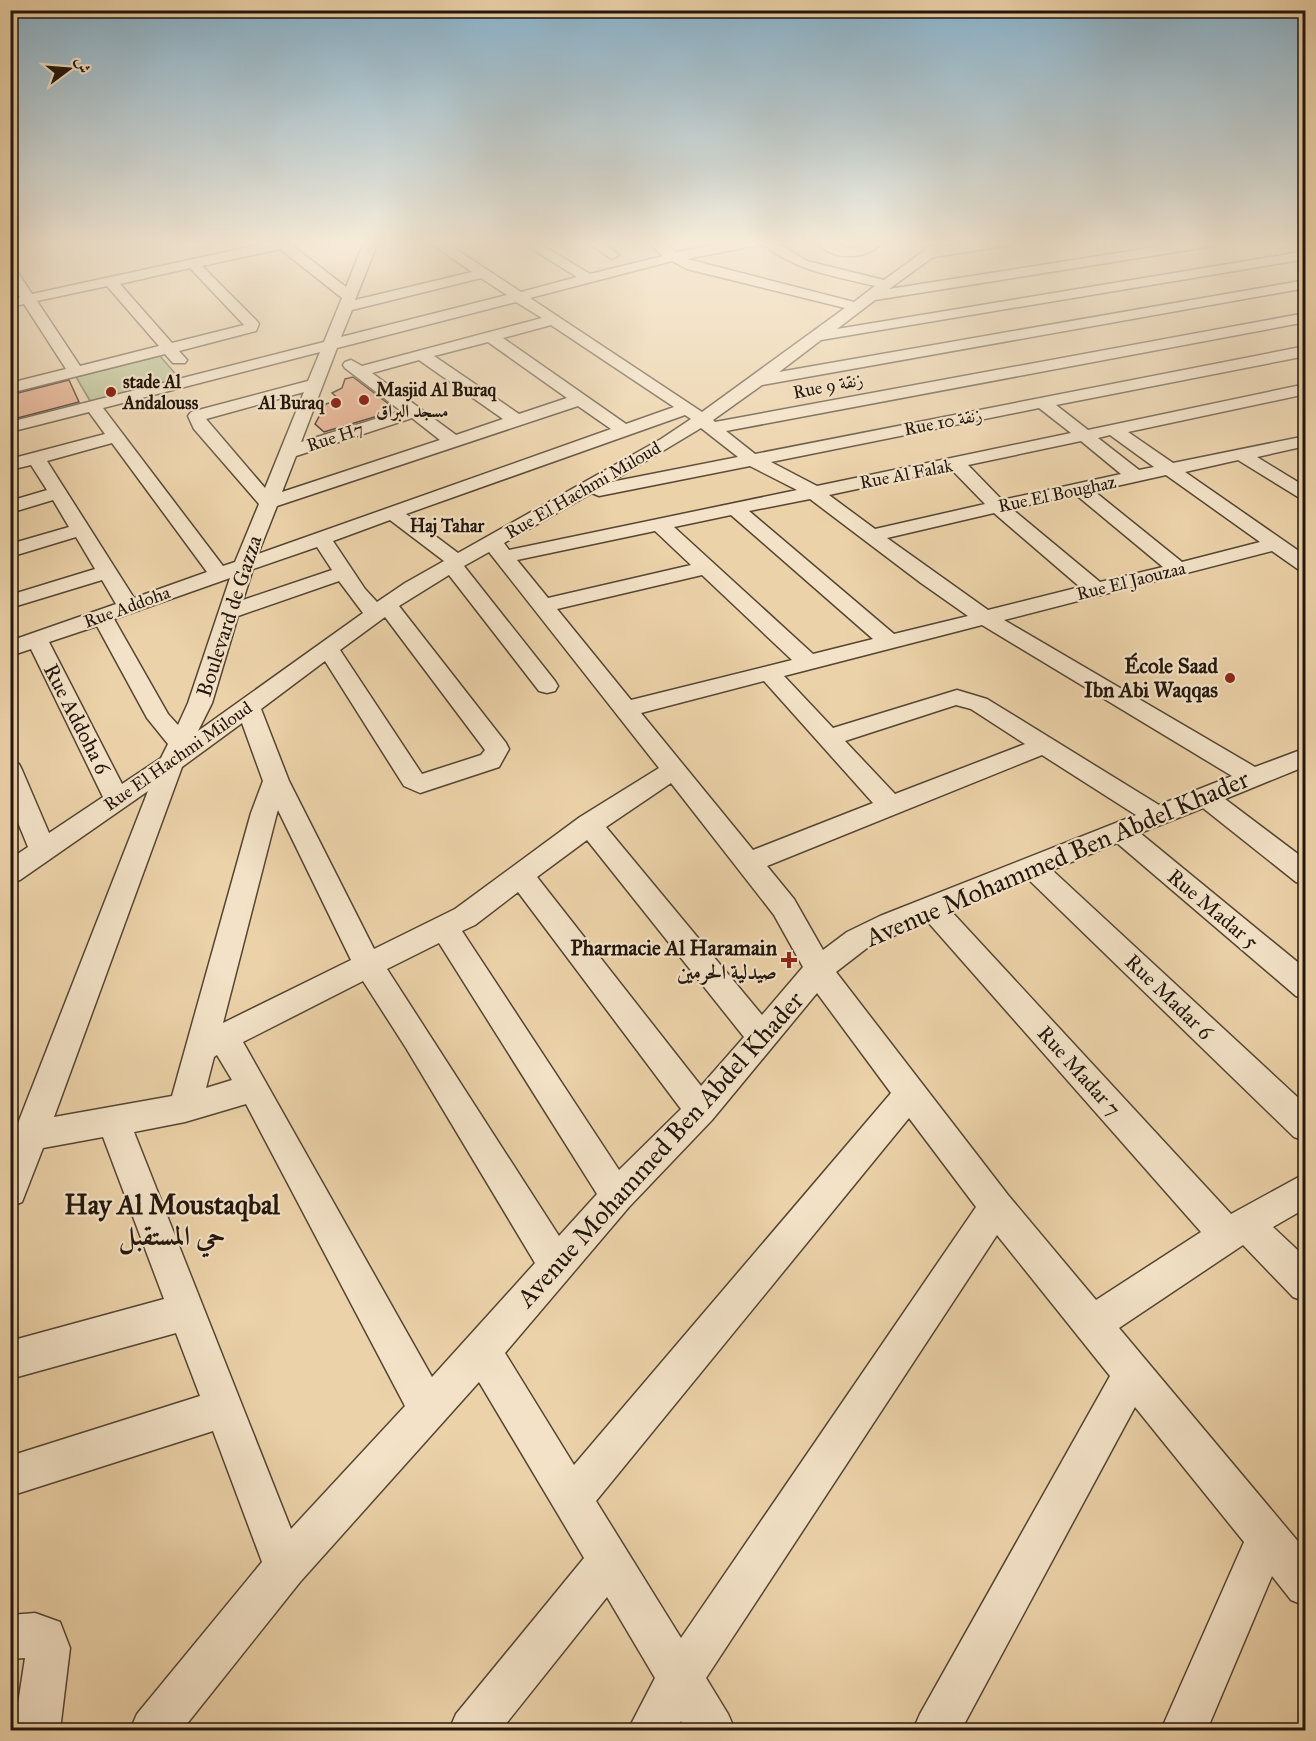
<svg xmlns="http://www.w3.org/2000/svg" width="1316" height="1741" font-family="'IM FELL Great Primer',Amiri,serif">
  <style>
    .green { fill: #b2bd8c; stroke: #6a6a4c; stroke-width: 1.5 }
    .building { fill: #e6a887; stroke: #22160c; stroke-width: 1.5 }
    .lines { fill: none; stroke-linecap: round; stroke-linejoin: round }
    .minor-casing { stroke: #544533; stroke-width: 3 }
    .minor { fill: #f3e2c7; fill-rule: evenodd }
    .poi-dot { fill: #8f2418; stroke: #f3e2c7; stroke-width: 2 }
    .labels { text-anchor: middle; stroke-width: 4.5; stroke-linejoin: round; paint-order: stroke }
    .far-poi-label { font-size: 18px; font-weight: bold; fill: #22160c; stroke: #f3e2c7; text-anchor: start }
    .far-street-label { font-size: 18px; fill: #22160c; stroke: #f3e2c7 }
    .far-neighbourhood-label { font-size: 18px; font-weight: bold; fill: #22160c; stroke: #f3e2c7 }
    .street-label { font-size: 21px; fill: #22160c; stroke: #f3e2c7 }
    .poi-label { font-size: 21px; font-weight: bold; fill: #22160c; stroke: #f3e2c7; text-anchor: end }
    .near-street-label { font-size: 26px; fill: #22160c; stroke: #f3e2c7 }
    .near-neighbourhood-label { font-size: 27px; font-weight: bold; fill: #22160c; stroke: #f3e2c7 }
  </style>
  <rect width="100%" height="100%" fill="#ecd2a9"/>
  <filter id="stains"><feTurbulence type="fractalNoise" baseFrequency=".00333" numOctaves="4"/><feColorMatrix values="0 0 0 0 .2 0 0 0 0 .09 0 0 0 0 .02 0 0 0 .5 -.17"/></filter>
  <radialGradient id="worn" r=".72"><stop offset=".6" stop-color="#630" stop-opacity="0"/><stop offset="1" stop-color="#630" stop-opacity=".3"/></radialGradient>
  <path class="green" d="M 160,356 L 180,379 L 93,406 L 76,377 Z"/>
  <path class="building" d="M 353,377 L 390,405 L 388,413 L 324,432 L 315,424 L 326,404 L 340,400 L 332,393 L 342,388 L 345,379 Z
    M 69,380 L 79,402 L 10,420 L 10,395 Z"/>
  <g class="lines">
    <defs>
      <path id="minor" d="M 272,242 L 301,242 L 293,246 L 346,287 L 364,242 L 378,242 L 355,300 L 472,272 L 429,242 L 445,242 L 521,292 L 577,277 L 521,242 L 537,242 L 590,274 L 663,256 L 647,242 L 662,242 L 676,252 L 735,242 L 776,242 L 807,261 L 884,280 L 936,242 L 951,242 L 946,247 L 978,242 L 1012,242 L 1005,246 L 933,257 L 889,289 L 1188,242 L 1220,242 L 1213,246 L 875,300 L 837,329 L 1306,251 L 1306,259 L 821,340 L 779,372 L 1306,280 L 1306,288 L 762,385 L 713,420 L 715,422 L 1306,313 L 1306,322 L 726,431 L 755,454 L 1306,346 L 1306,356 L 1056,405 L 1088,430 L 1306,384 L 1306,394 L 1128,432 L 1173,463 L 1306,436 L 1306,446 L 1257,457 L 1306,487 L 1306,502 L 1238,460 L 1185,472 L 1306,556 L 1306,572 L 1299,570 L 1272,551 L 1004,620 L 1255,767 L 1306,748 L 1306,766 L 1225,799 L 1306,860 L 1306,885 L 1296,882 L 1203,808 L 1140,833 L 1306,969 L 1306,999 L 1296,996 L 1117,843 L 1052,870 L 1306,1105 L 1306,1141 L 1294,1137 L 1028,879 L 951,911 L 1231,1214 L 1306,1173 L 1306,1208 L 1273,1227 L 1306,1258 L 1306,1302 L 1293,1297 L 1243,1245 L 1119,1328 L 1306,1551 L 1306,1606 L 1291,1600 L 1272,1576 L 1207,1730 L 1161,1730 L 1244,1542 L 1135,1407 L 961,1730 L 913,1730 L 920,1714 L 1110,1376 L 997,1235 L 706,1678 L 728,1714 L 735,1730 L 686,1730 L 681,1721 L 676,1730 L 628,1730 L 655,1678 L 607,1597 L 501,1730 L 449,1730 L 456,1714 L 584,1558 L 479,1382 L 300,1582 L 182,1730 L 130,1730 L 137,1714 L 262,1562 L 213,1431 L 10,1496 L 10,1456 L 200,1396 L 176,1333 L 10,1379 L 10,1341 L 164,1299 L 103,1137 L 43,1148 L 22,1202 L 10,1207 L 13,1136 L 148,791 L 20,880 L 10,883 L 10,859 L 28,847 L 10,803 L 10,762 L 19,764 L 22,770 L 49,833 L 103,797 L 31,649 L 10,656 L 10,641 L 116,604 L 102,580 L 10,608 L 10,595 L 95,569 L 76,537 L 10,557 L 10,544 L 69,527 L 53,500 L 10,513 L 10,501 L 47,490 L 31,465 L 10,470 L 10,459 L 105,434 L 89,412 L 10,432 L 10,422 L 324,342 L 342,298 L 280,249 L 202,266 L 257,321 L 259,324 L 256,331 L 179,351 L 187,360 L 185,363 L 173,363 L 165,354 L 10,393 L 10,383 L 66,369 L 24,304 L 10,307 L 10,299 L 20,297 L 10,283 L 10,267 L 15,268 L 32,294 ZM 763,244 C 795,271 835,276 875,286 L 854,302 L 687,259 ZM 672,261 L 687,269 L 845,308 L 702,412 L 530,298 ZM 190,268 L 244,325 L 172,343 L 120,284 ZM 481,278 L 507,295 L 341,337 L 352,310 ZM 107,286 L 159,346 L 80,366 L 37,301 ZM 516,302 L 542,318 L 362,366 L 351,360 L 345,362 L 343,365 L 345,368 L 401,411 L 301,442 L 337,348 ZM 551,325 L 674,407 L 626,424 L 503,338 ZM 488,342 L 567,398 L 519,414 L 434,356 ZM 320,352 L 308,381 L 191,412 L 188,416 L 194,429 L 259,504 L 235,562 L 223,566 L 103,408 ZM 419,360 L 503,419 L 456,435 L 372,373 ZM 304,392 L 265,488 L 206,419 ZM 578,406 L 611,429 L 258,554 L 277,506 ZM 1039,408 L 1071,433 L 817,486 L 771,462 ZM 685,415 L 691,419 L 661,439 L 458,553 L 406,514 ZM 412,418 L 440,440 L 282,492 L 296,456 ZM 701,428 L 738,457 L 611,482 ZM 1110,435 L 1154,467 L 1139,470 L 1098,438 ZM 1081,441 L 1121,474 L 1002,500 L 968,465 ZM 112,443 L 207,572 L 134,598 L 47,461 ZM 750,466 L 797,490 L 509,550 L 504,543 L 592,493 L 599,496 ZM 951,469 L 985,504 L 875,529 L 829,495 ZM 1166,475 L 1260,542 L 1182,562 L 1094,491 ZM 1075,494 L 1163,567 L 1100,582 L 1012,509 ZM 810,499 L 921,583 L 968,616 L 894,634 L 749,511 ZM 994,513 L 1080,587 L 988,610 L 887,538 ZM 731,515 L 873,639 L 813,654 L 674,527 ZM 390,520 L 444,561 L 405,583 L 377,602 L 365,589 L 333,541 ZM 655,531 L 691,565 L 548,598 L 517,560 ZM 317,547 L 332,570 L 243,600 L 253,569 ZM 489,552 L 659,768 L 580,817 L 455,909 L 374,949 L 289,781 L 261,709 L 325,661 L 404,786 L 420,793 L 499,767 L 509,749 L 506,743 L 399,606 L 449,575 L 539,691 L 547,693 L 555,691 L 558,686 L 555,681 L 464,566 ZM 702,575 L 792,660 L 631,700 L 557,609 ZM 230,578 L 188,703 L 178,725 L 168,714 L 114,619 ZM 339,581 L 363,613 L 198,731 L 212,703 L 238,616 ZM 385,617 L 485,750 L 481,755 L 422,774 L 340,650 ZM 982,625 L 1232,776 L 1159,805 L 987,699 L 957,690 L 833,728 L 784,676 ZM 97,626 L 147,718 L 168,744 L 161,758 L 122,784 L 49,642 ZM 764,681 L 873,803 L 753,850 L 641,713 ZM 956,705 L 971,709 L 1025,744 L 895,794 L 845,741 ZM 242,723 L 263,781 L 251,813 L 172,1096 L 54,1117 L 182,767 ZM 1042,755 L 1136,815 L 880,916 L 847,932 L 823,950 L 794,899 L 767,866 ZM 671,783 L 774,915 L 803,967 L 762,1015 L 606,827 ZM 278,810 L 351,960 L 223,1023 L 277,813 ZM 587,840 L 744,1037 L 701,1086 L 537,877 ZM 518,892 L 681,1109 L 619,1170 L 462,931 L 475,925 ZM 927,921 L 1201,1232 L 1096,1300 L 1008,1195 L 836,972 L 867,948 ZM 439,943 L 597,1194 L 559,1236 L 387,969 ZM 363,981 L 406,1048 L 535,1263 L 432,1377 L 243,1042 ZM 817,993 L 891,1093 L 574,1465 L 505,1353 L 629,1207 L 712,1120 ZM 217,1055 L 232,1080 L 206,1088 L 214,1057 ZM 246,1104 L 405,1406 L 291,1529 L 134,1132 L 185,1122 ZM 909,1118 L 976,1207 L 681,1638 L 596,1501 Z
        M 587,242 L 603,242 L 619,255 L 612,259 Z
        M 815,242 L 832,242 L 850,249 L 867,242 L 883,242 C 865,261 833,261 815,242 Z
        M 35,1613 L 60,1622 L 70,1648 L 60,1730 L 14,1730 L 25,1658 L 10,1659 L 10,1615 Z"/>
    </defs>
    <use href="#minor" class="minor-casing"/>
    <use href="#minor" class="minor"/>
  </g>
  <linearGradient id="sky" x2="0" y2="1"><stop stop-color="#88b5d1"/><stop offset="0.5" stop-color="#f6ebd8"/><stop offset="1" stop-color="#f6ebd8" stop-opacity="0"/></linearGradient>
  <rect width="1316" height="486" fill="url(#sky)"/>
  <g class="poi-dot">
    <circle cx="111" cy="392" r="6"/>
    <circle cx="364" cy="400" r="6"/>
    <circle cx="336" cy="403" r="6"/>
    <circle cx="1230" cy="678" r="6"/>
    <path d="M786 951h6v6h6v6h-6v6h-6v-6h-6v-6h6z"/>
  </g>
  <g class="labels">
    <g class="far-poi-label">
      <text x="123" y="388">stade Al<tspan x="123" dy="21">Andalouss</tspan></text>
      <text x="376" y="396">Masjid Al Buraq<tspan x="376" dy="21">مسجد البراق</tspan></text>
      <text x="324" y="409" text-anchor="end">Al Buraq</text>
    </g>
    <g class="far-street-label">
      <text transform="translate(828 386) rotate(-11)" y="6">Rue 9 زنقة</text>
      <text transform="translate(943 422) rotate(-11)" y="6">Rue 10 زنقة</text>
      <text transform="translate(335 437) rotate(-18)" y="6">Rue H7</text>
      <text transform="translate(906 474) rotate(-11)" y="6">Rue Al Falak</text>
      <text transform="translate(583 490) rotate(-30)" y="6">Rue El Hachmi Miloud</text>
      <text transform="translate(1057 494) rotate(-12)" y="6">Rue El Boughaz</text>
      <text transform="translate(1131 581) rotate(-14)" y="6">Rue El Jaouzaa</text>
      <text transform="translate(127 607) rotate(-20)" y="6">Rue Addoha</text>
      <text transform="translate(178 756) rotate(-35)" y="6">Rue El Hachmi Miloud</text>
    </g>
    <g class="far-neighbourhood-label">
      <text x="447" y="532">Haj Tahar</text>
    </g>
    <g class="street-label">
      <text transform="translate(229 616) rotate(-72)" y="7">Boulevard de Gazza</text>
      <text transform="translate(77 719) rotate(63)" y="7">Rue Addoha 6</text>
      <text transform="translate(1213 909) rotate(40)" y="7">Rue Madar 5</text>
      <text transform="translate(1169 997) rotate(44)" y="7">Rue Madar 6</text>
      <text transform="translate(1079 1071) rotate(48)" y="7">Rue Madar 7</text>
    </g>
    <g class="poi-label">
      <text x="1218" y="673">École Saad<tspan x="1218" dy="24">Ibn Abi Waqqas</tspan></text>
      <text x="777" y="955">Pharmacie Al Haramain<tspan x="777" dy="24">صيدلية الحرمين</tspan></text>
    </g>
    <g class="near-street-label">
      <text transform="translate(1057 858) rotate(-23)" y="9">Avenue Mohammed Ben Abdel Khader</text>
      <text transform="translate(660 1149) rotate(-48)" y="9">Avenue Mohammed Ben Abdel Khader</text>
    </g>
    <g class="near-neighbourhood-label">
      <text x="172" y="1214">Hay Al Moustaqbal<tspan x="172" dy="31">حي المستقبل</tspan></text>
    </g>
  </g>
  <rect width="1316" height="1741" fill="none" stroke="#ecd2a9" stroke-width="36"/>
  <rect x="12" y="12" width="1292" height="1717" fill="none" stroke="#22160c" stroke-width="3"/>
  <rect x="18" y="18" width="1280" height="1705" fill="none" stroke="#22160c" stroke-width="1.5"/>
  <g transform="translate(69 69) rotate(74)" stroke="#f3e2c7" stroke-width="4.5" paint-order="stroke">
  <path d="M0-4.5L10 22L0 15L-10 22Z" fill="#22160c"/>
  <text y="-9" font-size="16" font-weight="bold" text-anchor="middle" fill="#22160c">ش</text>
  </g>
  <rect width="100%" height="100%" filter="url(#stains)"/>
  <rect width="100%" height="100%" fill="url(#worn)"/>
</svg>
